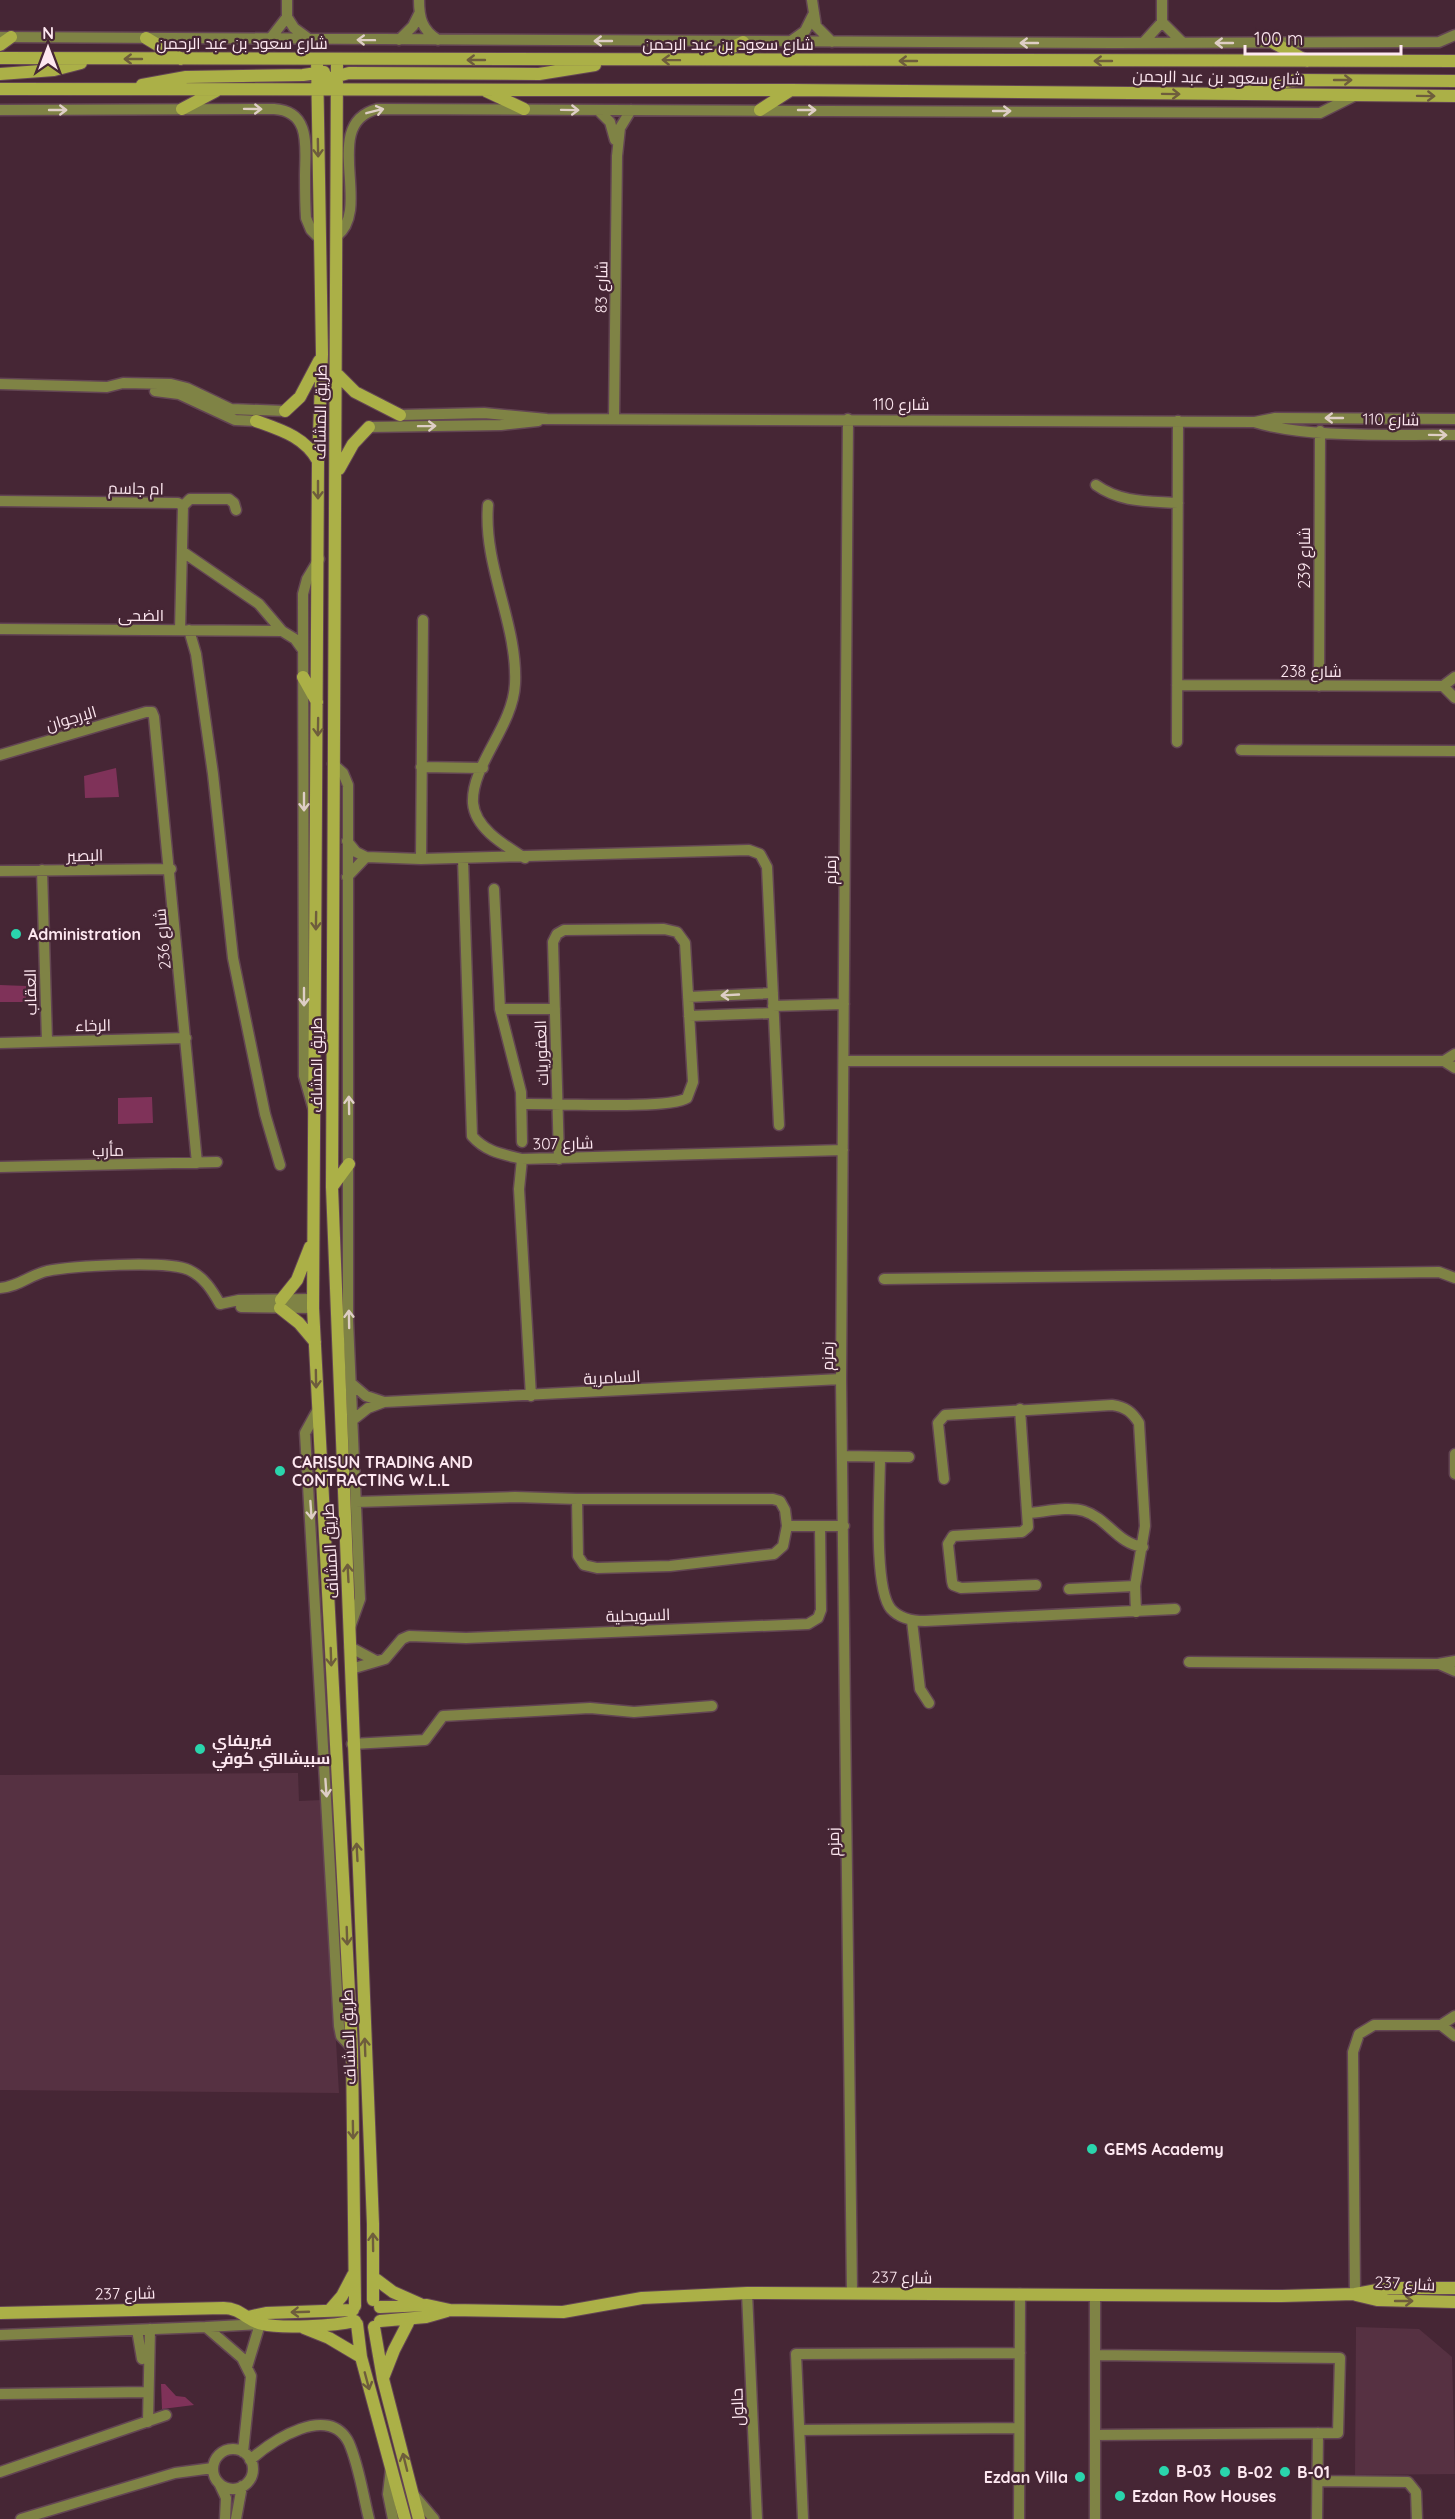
<svg xmlns="http://www.w3.org/2000/svg" width="1455" height="2519" viewBox="0 0 1455 2519" font-family="Quicksand,Cairo,sans-serif">
<style>
.built{fill:#563142}
.green{fill:#7f3259}
.lines{fill:none;stroke-linecap:round;stroke-linejoin:round}
.street-casing{stroke:#634553;stroke-width:13}
.secondary-casing{stroke:#634553;stroke-width:14}
.street{stroke:#7f8345;stroke-width:10}
.secondary{stroke:#abb047;stroke-width:12}
.oneway{stroke:#decec5}
.oneway2{stroke:#6e5d3c}
.poi-dot{fill:#2ad5ac;stroke:#462635;stroke-width:2}
.labels{text-anchor:middle;dominant-baseline:central;stroke-width:4.5;stroke-linejoin:round;paint-order:stroke}
.street-label{font-size:16px;fill:#fde7f0;stroke:#462635}
.poi-label{font-size:16px;font-weight:bold;fill:#fde7f0;stroke:#462635;text-anchor:start}
</style>
<rect width="100%" height="100%" fill="#462635"/>
<path class="built" d="M 298,1773 L 299,1801 L 322,1800 L 339,2093 L 0,2090 L 0,1775 Z
M 1356,2327 L 1419,2329 L 1452,2357 L 1455,2474 L 1355,2475 Z"/>
<path class="green" d="M 116,768 L 119,797 L 85,798 L 84,776 Z
M 0,985 L 26,986 L 26,1002 L 0,1002 Z
M 152,1097 L 153,1123 L 118,1124 L 118,1098 Z
M 161,2384 L 165,2384 L 176,2396 L 185,2397 L 194,2405 L 162,2409 Z"/>
<g class="lines">
<defs>
<path id="street" d="M 419,0 C 419,18 422,30 438,40
M 812,0 L 816,26 L 832,42
M 287,17 L 294,28 L 309,39
M 1162,22 L 1183,43
M 0,37 L 1113,43 L 1439,42 L 1455,35
M 270,39 L 287,17 L 287,0
M 399,40 L 413,26 L 419,14
M 791,41 L 805,31 L 813,15
M 1143,43 L 1162,22 L 1162,0
M 0,110 L 274,109 C 312,111 305,149 305,176 C 305,190 305,204 306,218 L 311,230 L 320,239
M 598,110 L 610,122 L 615,140
M 337,236 C 373,208 320,124 377,109 L 1320,113 L 1356,95
M 0,384 L 107,387 L 123,383 L 171,384 L 187,388 L 231,409 L 285,411
M 155,391 L 179,394 L 235,420 L 256,421
M 400,415 L 484,413 L 547,419 L 1254,422 C 1310,439 1396,434 1455,435
M 614,419 L 617,156 L 620,128 L 631,110
M 848,419 L 841,1379 L 852,2293
M 1255,422 L 1275,418 L 1455,419
M 369,427 L 501,425 L 538,421
M 1096,485 C 1121,503 1149,501 1178,503
M 0,501 L 178,503 L 183,506
M 488,505 C 483,567 518,624 515,684 C 513,727 471,765 473,803 C 475,829 506,846 525,858
M 183,506 L 190,499 L 229,499 L 234,503 L 236,510
M 183,552 L 259,604 L 282,631
M 0,629 L 282,631 L 295,639 L 303,650
M 180,630 L 183,506
M 189,630 L 196,654 L 213,774 L 233,958 L 265,1114 L 280,1165
M 1177,685 L 1443,686 L 1455,677
M 1319,686 L 1320,431
M 1443,686 L 1455,698
M 1177,742 L 1178,421
M 1241,750 L 1455,751
M 0,755 L 146,712 L 152,712 L 154,717 L 197,1163
M 333,764 L 343,773 L 348,785 L 348,1321 L 360,1599 L 350,1627
M 421,767 L 483,768
M 347,841 L 356,852 L 366,857 L 421,859 L 749,850 L 760,854 L 767,867 L 779,1125
M 421,859 L 423,620
M 463,859 L 472,1136 C 486,1152 502,1154 522,1159
M 42,870 L 47,1041
M 0,871 L 171,869
M 347,877 L 366,857
M 494,889 L 500,1009 L 521,1092 L 522,1142
M 688,997 L 773,993
M 773,1006 L 844,1004
M 500,1009 L 555,1009
M 689,1016 L 773,1013
M 0,1043 L 186,1038
M 844,1061 L 1444,1061 L 1455,1054
M 1444,1061 L 1455,1068
M 522,1104 C 553,1103 668,1110 687,1098 L 693,1082 L 685,943 L 677,932 L 664,929 L 564,930 L 557,934 L 553,942 L 559,1159
M 314,1111 L 304,1076 L 303,594 L 307,579 L 319,559
M 0,1167 L 217,1162
M 884,1279 L 1439,1272 L 1455,1278
M 0,1288 C 18,1287 30,1275 47,1271 C 72,1266 168,1260 189,1270 C 204,1277 212,1290 220,1304
M 220,1304 L 239,1300 L 313,1299
M 241,1307 L 313,1308
M 352,1384 L 366,1396 L 384,1402 L 841,1379
M 531,1396 L 519,1189 L 522,1159 L 843,1150
M 1020,1409 L 1028,1527 L 1022,1532 L 953,1536 L 948,1544 L 952,1581 L 953,1585 L 961,1588 L 1036,1585
M 316,1413 L 305,1433 L 339,2026 L 341,2036 L 352,2048
M 354,1419 L 368,1408 L 384,1402
M 1455,1454 L 1455,1474
M 843,1456 L 909,1457
M 880,1457 C 880,1488 873,1588 891,1609 C 900,1619 912,1621 925,1621 L 1175,1609
M 944,1479 L 938,1423 L 945,1415 L 1112,1405 C 1126,1407 1132,1412 1139,1423 L 1145,1526 L 1135,1586 L 1136,1612
M 577,1499 L 773,1499 L 780,1501 L 785,1510 L 787,1526
M 356,1502 L 515,1497 L 577,1499 L 578,1556 L 584,1565 L 597,1568 L 670,1566 L 774,1554 L 783,1546 L 787,1526 L 844,1526
M 1028,1513 C 1045,1512 1068,1506 1084,1511 C 1107,1518 1118,1544 1143,1547
M 1069,1589 L 1135,1586
M 912,1621 L 920,1689 L 929,1703
M 350,1647 L 376,1661
M 1189,1662 L 1438,1664 L 1455,1661
M 1439,1664 L 1455,1671
M 351,1669 L 385,1659 L 402,1639 L 409,1636 L 466,1638 L 808,1624 L 818,1618 L 821,1610 L 820,1526
M 352,1744 L 425,1740 L 443,1716 L 590,1708 L 634,1712 L 712,1706
M 1441,2025 L 1455,2016
M 747,2293 L 757,2519
M 1355,2294 L 1353,2052 L 1359,2034 L 1374,2025 L 1441,2025 L 1455,2036
M 206,2327 L 260,2324 L 247,2367
M 137,2330 L 142,2359
M 0,2335 L 206,2327 L 242,2358 L 251,2376 L 243,2452
M 0,2394 L 147,2392
M 148,2422 L 150,2329
M 800,2430 L 1019,2428
M 1095,2435 L 1338,2433 L 1340,2358 L 1096,2355
M213 2469a20 20 0 1 1 40 0a20 20 0 1 1-40 0Z
M 250,2460 C 272,2441 329,2402 349,2443 C 359,2466 363,2495 369,2519
M 391,2468 L 388,2494 L 393,2519
M 0,2472 L 166,2415
M 1318,2481 L 1408,2482 L 1416,2492 L 1417,2519
M 219,2483 L 226,2498 L 225,2519
M 413,2494 L 434,2519
M 21,2519 L 175,2473 L 213,2468
M 236,2519 L 242,2486
M 803,2519 L 796,2354 L 1020,2353
M 1019,2519 L 1020,2294
M 1095,2519 L 1095,2296
M 1317,2519 L 1318,2433"/>
<path id="secondary" d="M 146,38 L 181,59
M 1274,43 L 1307,61
M 0,45 L 11,37
M 0,58 L 1455,61
M 709,59 L 743,42
M 317,60 L 322,354 L 318,461 L 313,1308 L 352,2048 L 355,2306
M 337,60 L 332,1187 L 373,2224 L 373,2300
M 0,74 L 54,70 L 81,63
M 142,85 L 186,77 L 303,75 L 324,72
M 0,89 L 791,90 L 1455,96
M 317,89 L 330,78 L 349,73 L 539,74 L 595,65
M 1242,90 L 1296,80 L 1455,81
M 486,91 L 524,109
M 182,109 L 216,91
M 760,110 L 791,90
M 338,375 L 355,392 L 400,415
M 285,411 L 300,397 L 319,361
M 256,421 C 281,430 305,437 318,461
M 339,469 L 353,444 L 369,427
M 303,677 L 317,702
M 332,1187 L 349,1164
M 281,1300 L 297,1280 L 310,1247
M 280,1308 L 299,1323 L 315,1342
M 373,2277 L 393,2292 L 420,2304
M 1356,2295 L 1377,2300 L 1455,2302
M 380,2307 L 427,2305 L 450,2310 L 563,2312 L 642,2298 L 747,2293 L 1282,2296 L 1355,2294 L 1388,2288 L 1455,2288
M 329,2311 L 342,2296 L 353,2275
M 0,2313 L 224,2308 C 240,2308 248,2321 262,2324 C 282,2329 334,2326 355,2321
M 248,2317 L 266,2313 L 353,2310
M 380,2321 L 426,2317 L 447,2311
M 357,2324 L 361,2357 L 405,2519
M 374,2327 L 383,2379 L 419,2519
M 304,2328 L 329,2338 L 361,2357
M 383,2378 L 394,2350 L 410,2319"/>
</defs>
<use href="#street" class="street-casing"/>
<use href="#secondary" class="secondary-casing"/>
<use href="#street" class="street"/>
<use href="#secondary" class="secondary"/>
</g>
<defs><path id="oneway-shaft" d="M-6 0H5M1.5-3L5.5 0L1.5 3" fill="none" stroke-width="1.6" stroke-linecap="round" stroke-linejoin="round" transform="scale(1.5)"/></defs>
<g class="oneway">
<use href="#oneway-shaft" transform="translate(366 40) rotate(-179)"/>
<use href="#oneway-shaft" transform="translate(603 41) rotate(-180)"/>
<use href="#oneway-shaft" transform="translate(1029 43) rotate(-180)"/>
<use href="#oneway-shaft" transform="translate(1224 43) rotate(180)"/>
<use href="#oneway-shaft" transform="translate(253 109) rotate(1)"/>
<use href="#oneway-shaft" transform="translate(58 110)"/>
<use href="#oneway-shaft" transform="translate(570 110) rotate(1)"/>
<use href="#oneway-shaft" transform="translate(807 110)"/>
<use href="#oneway-shaft" transform="translate(375 111) rotate(-14)"/>
<use href="#oneway-shaft" transform="translate(1002 111)"/>
<use href="#oneway-shaft" transform="translate(1334 418) rotate(180)"/>
<use href="#oneway-shaft" transform="translate(427 426) rotate(-1)"/>
<use href="#oneway-shaft" transform="translate(1438 435) rotate(1)"/>
<use href="#oneway-shaft" transform="translate(304 802) rotate(90)"/>
<use href="#oneway-shaft" transform="translate(730 995) rotate(177)"/>
<use href="#oneway-shaft" transform="translate(304 997) rotate(90)"/>
<use href="#oneway-shaft" transform="translate(349 1105) rotate(-91)"/>
<use href="#oneway-shaft" transform="translate(349 1319) rotate(-91)"/>
<use href="#oneway-shaft" transform="translate(311 1510) rotate(86)"/>
<use href="#oneway-shaft" transform="translate(326 1788) rotate(86)"/>
</g>
<g class="oneway2">
<use href="#oneway-shaft" transform="translate(133 59) rotate(-180)"/>
<use href="#oneway-shaft" transform="translate(476 60) rotate(180)"/>
<use href="#oneway-shaft" transform="translate(671 60) rotate(-179)"/>
<use href="#oneway-shaft" transform="translate(908 61) rotate(-180)"/>
<use href="#oneway-shaft" transform="translate(1103 61) rotate(-180)"/>
<use href="#oneway-shaft" transform="translate(1343 80)"/>
<use href="#oneway-shaft" transform="translate(1171 94) rotate(1)"/>
<use href="#oneway-shaft" transform="translate(1426 96) rotate(1)"/>
<use href="#oneway-shaft" transform="translate(318 148) rotate(89)"/>
<use href="#oneway-shaft" transform="translate(318 490) rotate(90)"/>
<use href="#oneway-shaft" transform="translate(318 727) rotate(91)"/>
<use href="#oneway-shaft" transform="translate(316 921) rotate(91)"/>
<use href="#oneway-shaft" transform="translate(316 1379) rotate(89)"/>
<use href="#oneway-shaft" transform="translate(348 1573) rotate(-93)"/>
<use href="#oneway-shaft" transform="translate(331 1657) rotate(88)"/>
<use href="#oneway-shaft" transform="translate(357 1852) rotate(-93)"/>
<use href="#oneway-shaft" transform="translate(347 1936) rotate(88)"/>
<use href="#oneway-shaft" transform="translate(365 2047) rotate(-92)"/>
<use href="#oneway-shaft" transform="translate(353 2130) rotate(89)"/>
<use href="#oneway-shaft" transform="translate(373 2242) rotate(-91)"/>
<use href="#oneway-shaft" transform="translate(1404 2301)"/>
<use href="#oneway-shaft" transform="translate(300 2312) rotate(178)"/>
<use href="#oneway-shaft" transform="translate(367 2381) rotate(75)"/>
<use href="#oneway-shaft" transform="translate(405 2462) rotate(-104)"/>
</g>
<g class="poi-dot">
<circle cx="16" cy="934" r="6"/>
<circle cx="280" cy="1471" r="6"/>
<circle cx="200" cy="1749" r="6"/>
<circle cx="1092" cy="2149" r="6"/>
<circle cx="1164" cy="2471" r="6"/>
<circle cx="1225" cy="2472" r="6"/>
<circle cx="1285" cy="2472" r="6"/>
<circle cx="1080" cy="2477" r="6"/>
<circle cx="1120" cy="2496" r="6"/>
</g>
<g class="labels">
<g class="street-label">
<text x="242" y="43">شارع سعود بن عبد الرحمن</text>
<text x="728" y="44">شارع سعود بن عبد الرحمن</text>
<text transform="translate(1218 77) rotate(1)">شارع سعود بن عبد الرحمن</text>
<text transform="translate(601 287) rotate(-89)">شارع 83</text>
<text x="901" y="404">شارع 110</text>
<text transform="translate(320 412) rotate(-89)">طريق المشاف</text>
<text transform="translate(1391 419) rotate(1)">شارع 110</text>
<text transform="translate(136 488) rotate(1)">ام جاسم</text>
<text transform="translate(1304 558) rotate(-90)">شارع 239</text>
<text x="141" y="615">الضحى</text>
<text x="1311" y="671">شارع 238</text>
<text transform="translate(71 718) rotate(-16)">الإرجوان</text>
<text transform="translate(85 855) rotate(-1)">البصير</text>
<text transform="translate(830 870) rotate(-90)">زمزم</text>
<text transform="translate(162 939) rotate(-95)">شارع 236</text>
<text transform="translate(30 992) rotate(-91)">العقاب</text>
<text transform="translate(93 1025) rotate(-1)">الرخاء</text>
<text transform="translate(541 1053) rotate(-92)">العقوريات</text>
<text transform="translate(316 1065) rotate(-90)">طريق المشاف</text>
<text transform="translate(563 1143) rotate(-1)">شارع 307</text>
<text transform="translate(108 1150) rotate(-1)">مأرب</text>
<text transform="translate(827 1356) rotate(-89)">زمزم</text>
<text transform="translate(612 1377) rotate(-3)">السامرية</text>
<text transform="translate(330 1551) rotate(-93)">طريق المشاف</text>
<text transform="translate(638 1615) rotate(-2)">السويحلية</text>
<text transform="translate(833 1842) rotate(-91)">زمزم</text>
<text transform="translate(348 2037) rotate(-92)">طريق المشاف</text>
<text transform="translate(902 2277) rotate(1)">شارع 237</text>
<text transform="translate(1405 2283) rotate(3)">شارع 237</text>
<text transform="translate(125 2293) rotate(-1)">شارع 237</text>
<text transform="translate(737 2407) rotate(-92)">حالول</text>
</g>
<g class="poi-label">
<text x="28" y="934">Administration</text>
<text x="292" y="1462">CARISUN TRADING AND<tspan x="292" dy="18">CONTRACTING W.L.L</tspan></text>
<text x="212" y="1740">فيريفاي<tspan x="212" dy="18">سبيشالتي كوفي</tspan></text>
<text x="1104" y="2149">GEMS Academy</text>
<text x="1176" y="2471">B-03</text>
<text x="1237" y="2472">B-02</text>
<text x="1297" y="2472">B-01</text>
<text x="1068" y="2477" text-anchor="end">Ezdan Villa</text>
<text x="1132" y="2496">Ezdan Row Houses</text>
</g>
</g>
<g transform="translate(48 48)" stroke="#462635" stroke-width="4.5" paint-order="stroke">
<path d="M0-4.5L10 22L0 15L-10 22Z" fill="#fde7f0"/>
<text y="-9" font-size="16" font-weight="bold" text-anchor="middle" fill="#fde7f0">N</text>
</g>
<path d="M1245 45v9h156v-9" fill="none" stroke="#fde7f0" stroke-width="3"/>
<text x="1254" y="45" font-size="18" fill="#fde7f0" stroke="#462635" stroke-width="4.5" paint-order="stroke">100 m</text>
</svg>
